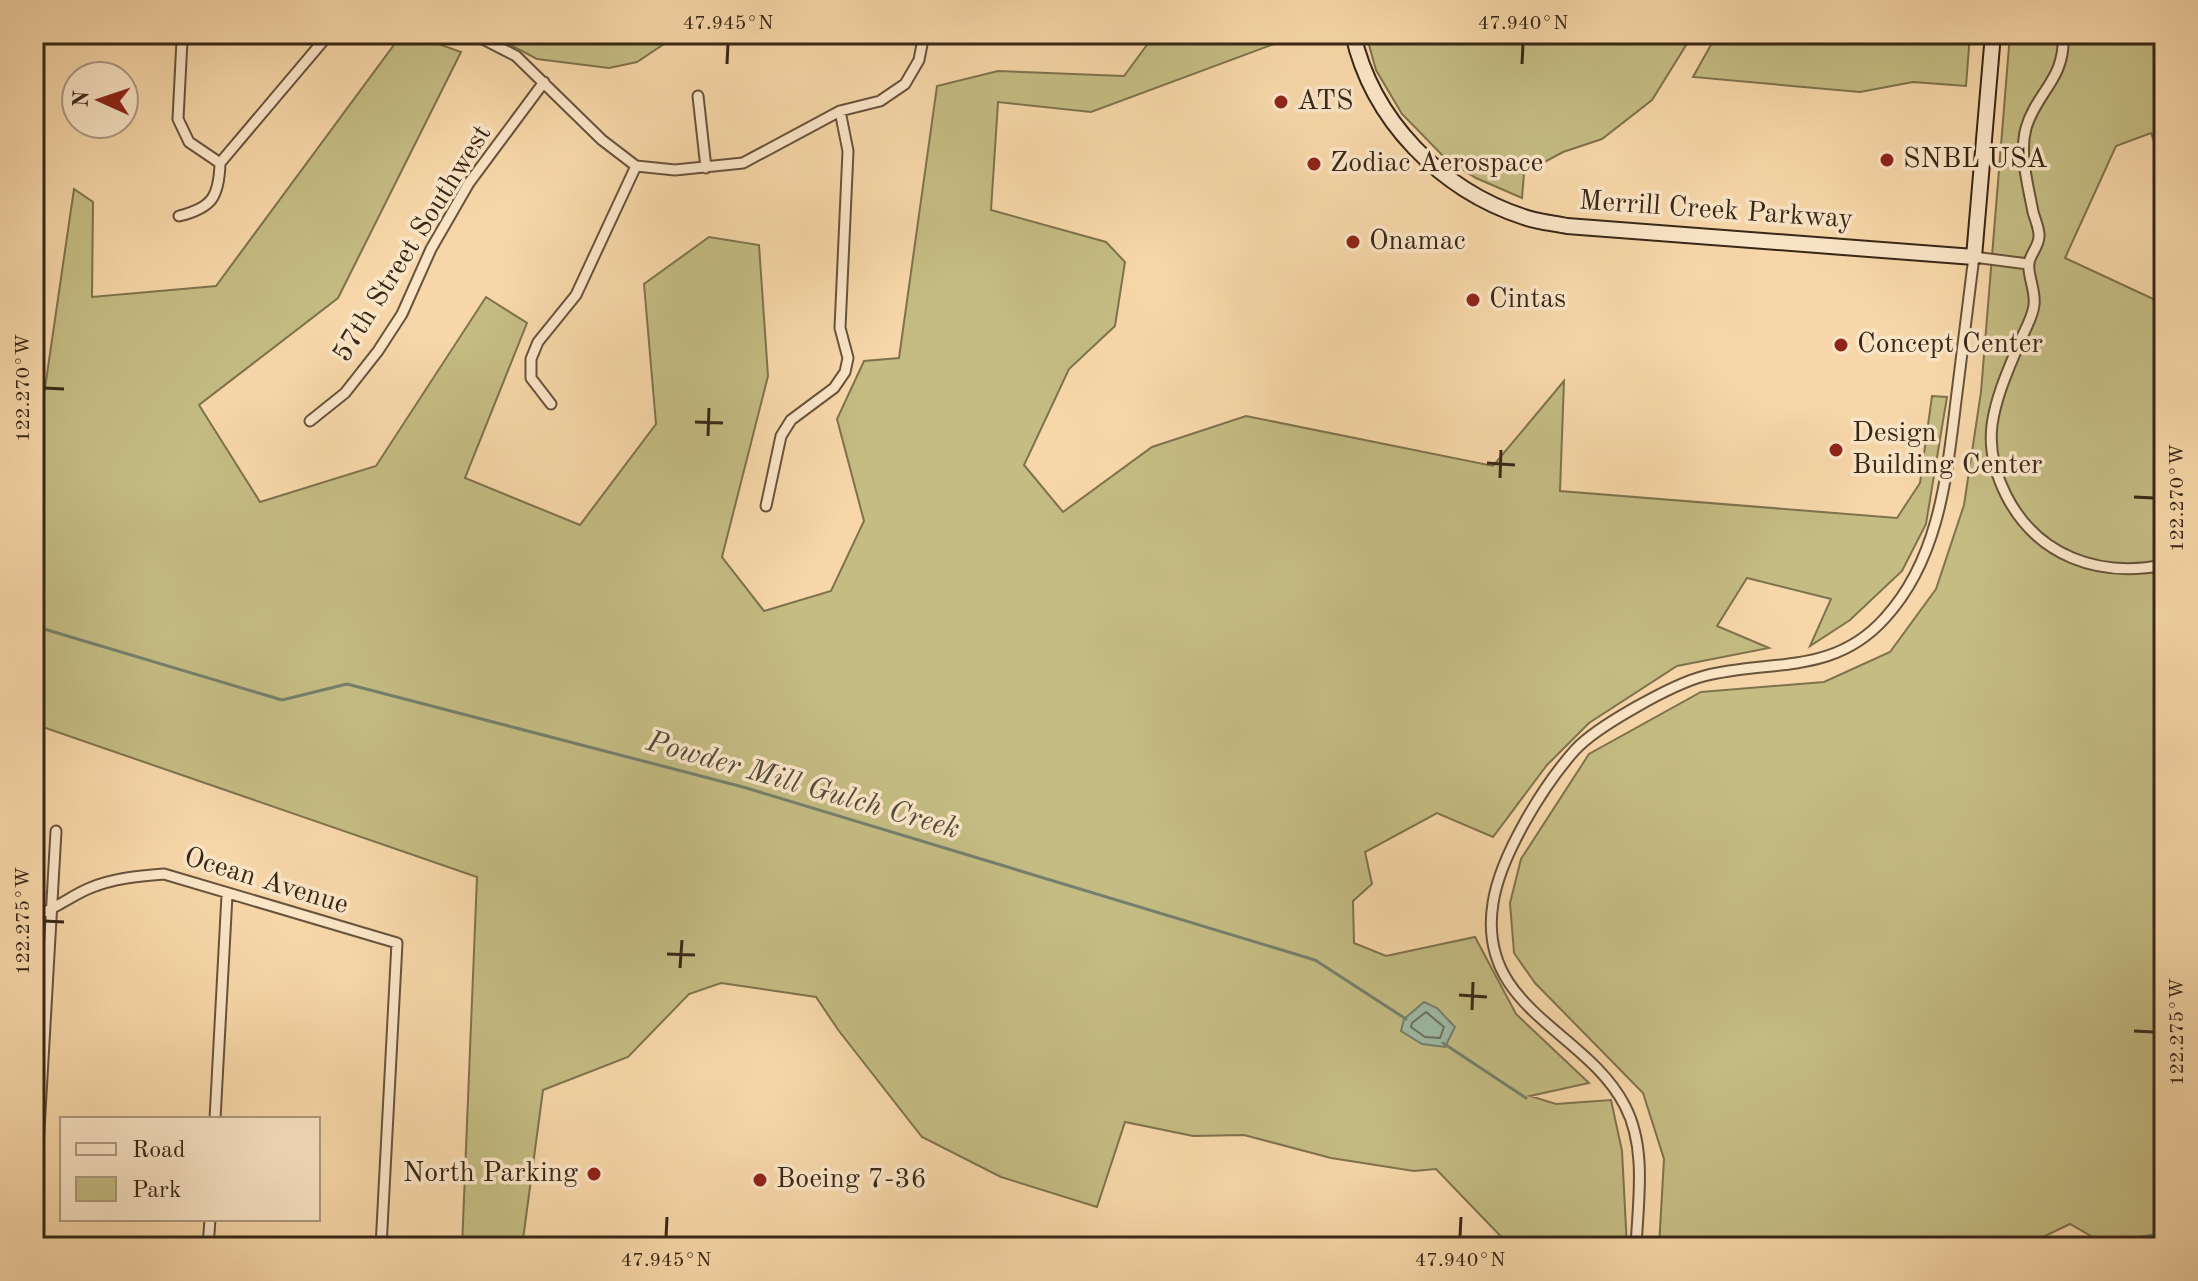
<svg xmlns="http://www.w3.org/2000/svg" width="2198" height="1281" viewBox="0 0 2198 1281" font-family="'Old Standard TT',serif">
<style>
.green{fill:#c4bc83;stroke:#7e724d;stroke-width:2}
.water{fill:#9dbaa6;stroke:#757f6d;stroke-width:2}
.lines{fill:none;stroke-linecap:round;stroke-linejoin:round}
.shore{stroke:#6a705e;stroke-width:2}
.stream{stroke:#757f6d;stroke-width:3}
.street-casing{stroke:#68533c;stroke-width:13}
.secondary-casing{stroke:#382717;stroke-width:18}
.street{stroke:#fae5c7;stroke-width:9}
.secondary{stroke:#fae5c7;stroke-width:14}
.ticks{fill:none;stroke:#382717;stroke-width:3}
.poi-dot{fill:#8f2418;stroke:#fae5c7;stroke-width:3}
.labels{text-anchor:middle;dominant-baseline:central;stroke-width:7;stroke-linejoin:round;paint-order:stroke}
.poi-label{font-size:28px;fill:#382717;stroke:#fae5c7;text-anchor:start}
.street-label{font-size:28px;fill:#382717;stroke:#fae5c7}
.water-label{font-size:30px;font-style:italic;fill:#514c3b;stroke:#fae5c7}
.neatline{fill:none;stroke:#382717;stroke-width:3}
.ticks-label{font-size:20px;text-anchor:middle;fill:#382717}
</style>
<rect width="100%" height="100%" fill="#f7d7a9"/>
<filter id="stains"><feTurbulence type="fractalNoise" baseFrequency=".0025" numOctaves="4"/><feColorMatrix values="0 0 0 0 .2 0 0 0 0 .09 0 0 0 0 .02 0 0 0 .5 -.17"/></filter>
<radialGradient id="worn" r=".72"><stop offset=".6" stop-color="#630" stop-opacity="0"/><stop offset="1" stop-color="#630" stop-opacity=".3"/></radialGradient>
<path class="green" d="M 402,34 L 411,34 L 461,52 L 338,298 L 199,405 L 260,502 L 376,466 L 486,297 L 527,323 L 465,478 L 580,525 L 656,424 L 644,284 L 709,237 L 759,245 L 768,376 L 722,557 L 764,611 L 831,591 L 864,521 L 837,419 L 864,361 L 899,358 L 937,86 L 998,71 L 1124,76 L 1155,34 L 1301,34 L 1091,112 L 998,102 L 991,210 L 1106,242 L 1125,262 L 1115,326 L 1069,369 L 1024,465 L 1063,512 L 1152,447 L 1246,416 L 1493,466 L 1564,381 L 1560,491 L 1897,518 L 1920,483 L 1932,396 L 1947,397 L 1926,524 L 1902,571 L 1850,620 L 1810,646 L 1831,599 L 1747,578 L 1717,626 L 1769,648 L 1677,666 L 1589,723 L 1547,765 L 1493,837 L 1437,813 L 1365,852 L 1372,884 L 1353,901 L 1354,943 L 1386,956 L 1475,937 L 1516,1014 L 1589,1083 L 1530,1096 L 1556,1104 L 1611,1100 L 1622,1151 L 1627,1247 L 1511,1247 L 1436,1169 L 1414,1171 L 1331,1158 L 1244,1135 L 1193,1136 L 1125,1122 L 1097,1207 L 1001,1177 L 922,1137 L 839,1031 L 816,997 L 721,983 L 689,994 L 628,1057 L 543,1090 L 522,1247 L 462,1247 L 477,877 L 34,724 L 34,463 L 74,189 L 93,202 L 92,297 L 216,286 Z
M 490,34 L 679,34 L 637,62 L 609,68 L 537,59 Z
M 759,34 L 900,34 L 899,40 L 781,44 Z
M 1366,34 L 1693,34 L 1652,100 L 1602,139 L 1563,152 L 1524,173 L 1522,198 L 1476,178 L 1445,158 L 1402,114 L 1376,70 Z
M 1717,34 L 1970,34 L 1966,86 L 1913,82 L 1860,92 L 1693,77 Z
M 2010,34 L 2164,34 L 2164,168 L 2151,133 L 2116,146 L 2065,258 L 2164,304 L 2164,1233 L 2103,1243 L 2070,1224 L 2041,1238 L 1988,1239 L 1988,1247 L 1659,1247 L 1664,1159 L 1643,1093 L 1535,983 L 1514,953 L 1510,903 L 1521,859 L 1589,754 L 1701,692 L 1824,682 L 1890,652 L 1936,589 L 1964,505 L 1981,392 Z"/>
<path class="water" d="M 1424,1002 L 1437,1008 L 1455,1027 L 1445,1047 L 1422,1044 L 1401,1031 L 1404,1019 Z
M 2164,1233 L 2164,1247 L 2094,1247 L 2103,1243 Z"/>
<g class="lines">
<path class="shore" d="M 1426,1012 L 1444,1027 L 1440,1038 L 1425,1037 L 1411,1027 L 1412,1023 Z"/>
<path class="stream" d="M 34,626 L 282,700 L 347,684 L 743,787 L 1315,960 L 1406,1019
M 1443,1043 L 1526,1098"/>
<defs>
<path id="street" d="M 179,34 L 182,40 L 178,119 L 189,142 L 220,163
M 473,34 L 516,56 L 602,140 L 636,166 L 675,170 L 743,163 L 840,111 L 880,101 L 905,84 L 919,60 L 924,34
M 2063,34 C 2066,79 2037,91 2026,128 C 2019,154 2028,185 2033,212 C 2035,219 2039,228 2039,235 C 2040,245 2030,254 2029,263 C 2027,275 2036,290 2034,305 C 2033,316 2026,328 2021,339 C 2010,366 1996,395 1992,425 C 1989,449 1995,473 2006,495 C 2037,556 2098,578 2164,565
M 698,96 L 706,168
M 220,163 L 329,34
M 179,216 C 212,208 219,197 220,163
M 551,404 L 531,378 L 531,359 L 538,342 L 576,295 L 636,166
M 310,421 L 345,393 L 378,351 L 402,314 L 431,249 L 469,183 L 544,82
M 766,506 L 781,436 L 791,420 L 834,388 L 845,372 L 848,358 L 840,328 L 848,151 L 840,111
M 34,916 C 55,910 70,896 90,888 C 114,878 139,876 164,874 L 397,943 L 381,1247
M 215,1119 L 227,895
M 34,1218 L 56,831
M 208,1247 L 210,1219
M 1636,1247 C 1638,1202 1647,1148 1625,1106 C 1586,1030 1476,1009 1493,903 C 1500,856 1543,786 1575,750 C 1597,726 1673,684 1704,676 C 1771,659 1833,676 1885,618 C 1941,557 1947,471 1957,393 C 1963,347 1968,302 1974,257 L 2028,264"/>
<path id="secondary" d="M 1353,34 C 1372,120 1441,190 1524,217 C 1538,222 1553,223 1567,226 L 1974,257 L 1993,34"/>
</defs>
<use href="#street" class="street-casing"/>
<use href="#secondary" class="secondary-casing"/>
<use href="#street" class="street"/>
<use href="#secondary" class="secondary"/>
</g>
<path class="ticks" d="M 727,64 L 728,44M 1522,64 L 1523,44M 44,388 L 64,389M 695,422 L 723,423M 708,436 L 709,408M 1487,463 L 1515,465M 1500,478 L 1501,450M 2134,497 L 2154,498M 44,921 L 64,922M 667,954 L 695,955M 680,968 L 682,940M 1459,995 L 1487,997M 1472,1010 L 1473,982M 2134,1031 L 2154,1032M 666,1237 L 667,1217M 1460,1237 L 1461,1217"/>
<g class="poi-dot">
<circle cx="1281" cy="102" r="8"/>
<circle cx="1887" cy="160" r="8"/>
<circle cx="1314" cy="164" r="8"/>
<circle cx="1353" cy="242" r="8"/>
<circle cx="1473" cy="300" r="8"/>
<circle cx="1841" cy="345" r="8"/>
<circle cx="1836" cy="450" r="8"/>
<circle cx="594" cy="1174" r="8"/>
<circle cx="760" cy="1180" r="8"/>
</g>
<g class="labels">
<g class="poi-label">
<text x="1297" y="102">ATS</text>
<text x="1903" y="160">SNBL USA</text>
<text x="1330" y="164">Zodiac Aerospace</text>
<text x="1369" y="242">Onamac</text>
<text x="1489" y="300">Cintas</text>
<text x="1857" y="345">Concept Center</text>
<text x="1852" y="434">Design<tspan x="1852" dy="32">Building Center</tspan></text>
<text x="578" y="1174" text-anchor="end">North Parking</text>
<text x="776" y="1180">Boeing 7-36</text>
</g>
<g class="street-label">
<text transform="translate(1716 211) rotate(4)">Merrill Creek Parkway</text>
<text transform="translate(413 244) rotate(-58)">57th Street Southwest</text>
<text transform="translate(266 882) rotate(17)">Ocean Avenue</text>
</g>
<g class="water-label">
<text transform="translate(803 786) rotate(16)">Powder Mill Gulch Creek</text>
</g>
</g>
<rect width="2198" height="1281" fill="none" stroke="#f7d7a9" stroke-width="88"/>
<rect x="60" y="1117" width="260" height="104" fill="#fae5c7" stroke="#ac9981" stroke-width="2"/>
<rect x="76" y="1143" width="40" height="12" fill="#fae5c7" stroke="#ac9981" stroke-width="2"/>
<text x="132" y="1157" font-size="24" fill="#382717">Road</text>
<rect x="76" y="1177" width="40" height="24" fill="#c4bc83" stroke="#ac9981" stroke-width="2"/>
<text x="132" y="1197" font-size="24" fill="#382717">Park</text>
<g transform="translate(100 100) rotate(273)"><circle r="38" fill="#fae5c7" stroke="#ac9981" stroke-width="2"/>
<path d="M0-6L14 30L0 20L-14 30Z" fill="#8f2418"/>
<text y="-12" font-size="22" font-weight="bold" text-anchor="middle" fill="#382717">N</text>
</g>
<rect x="44" y="44" width="2110" height="1193" class="neatline"/>
<g class="ticks-label">
<text x="728" y="29">47.945°N</text>
<text x="1523" y="29">47.940°N</text>
<text transform="translate(22 388) rotate(-90)" y="7">122.270°W</text>
<text transform="translate(2176 498) rotate(-90)" y="7">122.270°W</text>
<text transform="translate(22 921) rotate(-90)" y="7">122.275°W</text>
<text transform="translate(2176 1032) rotate(-90)" y="7">122.275°W</text>
<text x="666" y="1266">47.945°N</text>
<text x="1460" y="1266">47.940°N</text>
</g>
<rect width="100%" height="100%" filter="url(#stains)"/>
<rect width="100%" height="100%" fill="url(#worn)"/>
</svg>
